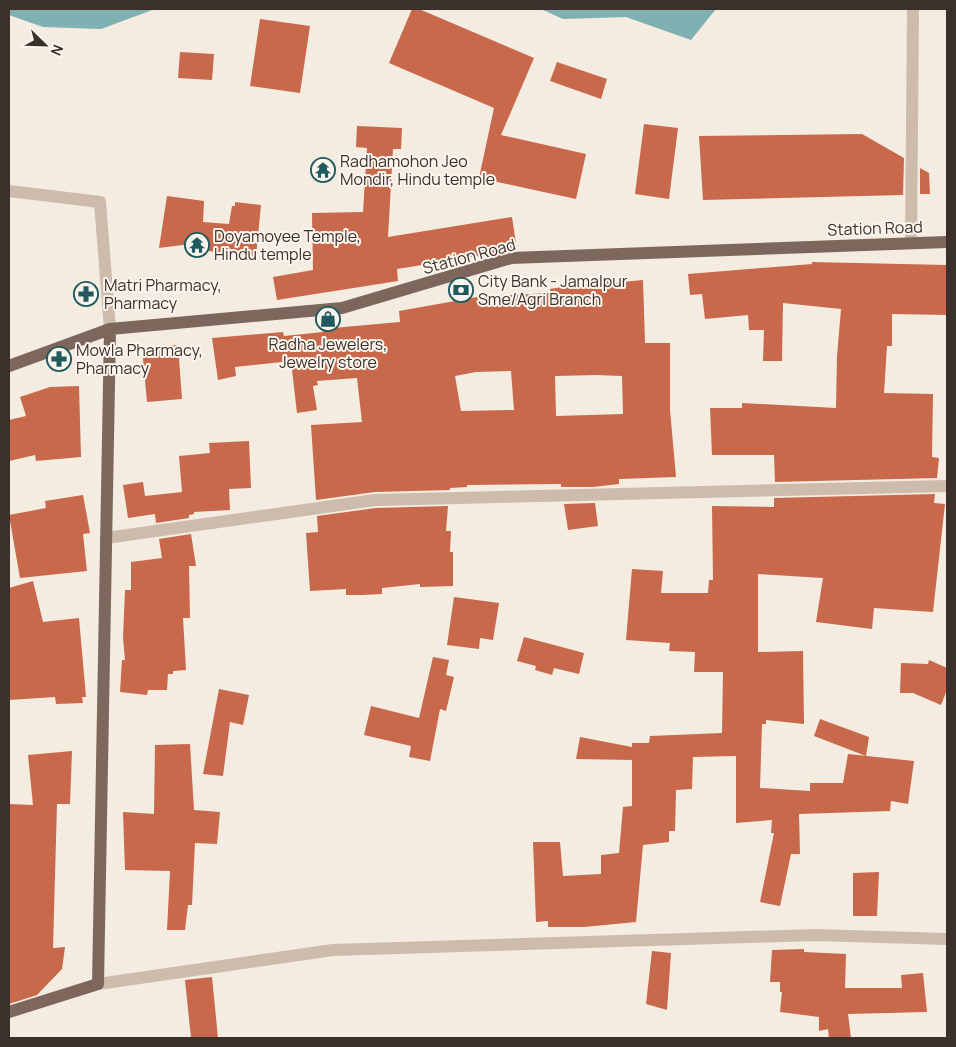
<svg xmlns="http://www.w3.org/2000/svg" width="956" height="1047" viewBox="0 0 956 1047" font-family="Manrope,sans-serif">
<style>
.water{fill:#7fb0b2}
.building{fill:#c8694b;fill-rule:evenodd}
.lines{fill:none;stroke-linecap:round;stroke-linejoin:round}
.minor{stroke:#cdbbac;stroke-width:12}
.major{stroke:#7d675c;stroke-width:12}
.labels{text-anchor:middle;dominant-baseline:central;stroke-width:4;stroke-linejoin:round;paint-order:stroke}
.poi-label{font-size:16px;fill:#3b302b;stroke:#fbf5ee;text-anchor:start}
.street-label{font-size:16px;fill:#3b302b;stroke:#fbf5ee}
</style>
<rect width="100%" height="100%" fill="#f4ebe1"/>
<path class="water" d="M 9,9 L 155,9 L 101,29 L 43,27 L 9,15 Z
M 541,9 L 716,9 L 691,40 L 626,17 L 563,19 Z"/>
<path class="building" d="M 412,9 L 419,9 L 534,58 L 501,135 L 586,154 L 576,199 L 479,178 L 494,108 L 389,63 Z
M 260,19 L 310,26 L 300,93 L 250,86 Z
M 180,52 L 214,54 L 212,80 L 178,78 Z
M 557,62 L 607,79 L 601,99 L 550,81 Z
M 644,124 L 678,128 L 669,199 L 635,194 Z
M 357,126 L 402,128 L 401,149 L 393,149 L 388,237 L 512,217 L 517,250 L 397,269 L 398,281 L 277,300 L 273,277 L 313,270 L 312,213 L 363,212 L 367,148 L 356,147 Z
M 862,134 L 904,158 L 903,195 L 703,200 L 699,136 Z
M 920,168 L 929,173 L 930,194 L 920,194 Z
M 167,196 L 204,201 L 203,222 L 229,224 L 232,206 L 235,206 L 235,202 L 261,205 L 256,256 L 199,250 L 198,243 L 159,248 Z
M 812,262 L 947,265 L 947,315 L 892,314 L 892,346 L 887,346 L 884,393 L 933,394 L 932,457 L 939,458 L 937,478 L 775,482 L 774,455 L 712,455 L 710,408 L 742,408 L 742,403 L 836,408 L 837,356 L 841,309 L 783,303 L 782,361 L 763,361 L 764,330 L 749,330 L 748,315 L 705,319 L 702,294 L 690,295 L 688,274 L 812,264 Z
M 611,279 L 612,283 L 643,280 L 645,343 L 670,343 L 670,410 L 676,477 L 619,479 L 619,484 L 593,487 L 561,487 L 561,484 L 467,485 L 467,487 L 450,488 L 450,490 L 375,492 L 316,500 L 311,425 L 362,422 L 357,378 L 317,381 L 318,385 L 313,386 L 317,410 L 297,413 L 291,361 L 235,367 L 236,376 L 218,380 L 212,338 L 283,332 L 284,336 L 323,332 L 322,329 L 400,322 L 399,311 L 494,294 L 494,296 L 550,293 L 550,289 ZM 511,371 L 514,410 L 461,411 L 455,376 L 476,372 ZM 596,375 L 622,376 L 623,414 L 556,416 L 555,376 Z
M 178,345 L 182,399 L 147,402 L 142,348 Z
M 79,386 L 81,457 L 36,461 L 35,455 L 9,461 L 9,420 L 26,416 L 20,397 L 50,387 Z
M 249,441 L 251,488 L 229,489 L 230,510 L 194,512 L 194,514 L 189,515 L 189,518 L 156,523 L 155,514 L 128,518 L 123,485 L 143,482 L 145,496 L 182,492 L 179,456 L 210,453 L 209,443 Z
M 935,494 L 934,503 L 945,504 L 933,612 L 874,608 L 872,629 L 816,622 L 823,578 L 758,574 L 758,652 L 803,651 L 804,724 L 766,720 L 766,724 L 762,724 L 760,788 L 810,791 L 810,783 L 843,783 L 848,754 L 914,761 L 908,804 L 891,801 L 890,811 L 799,814 L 800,854 L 791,854 L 780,906 L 760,902 L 774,833 L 771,833 L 772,820 L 736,823 L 736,756 L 693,757 L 692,789 L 676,790 L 675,831 L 669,831 L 669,842 L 643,845 L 636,922 L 584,927 L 548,927 L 548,921 L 536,922 L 533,842 L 560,842 L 563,876 L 601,874 L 601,855 L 619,853 L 623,807 L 632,806 L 632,760 L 576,759 L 580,737 L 632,747 L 632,743 L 649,743 L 650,736 L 722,733 L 723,672 L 694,672 L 695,652 L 669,651 L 670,643 L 626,640 L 632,569 L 663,571 L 661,593 L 708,593 L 709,580 L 713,580 L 712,506 L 774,507 L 774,498 Z
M 83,495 L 90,533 L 83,534 L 87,571 L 20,578 L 9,515 L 46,508 L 45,501 Z
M 595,503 L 598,526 L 568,530 L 564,504 Z
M 448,506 L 446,531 L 451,531 L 450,552 L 453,552 L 453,586 L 420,587 L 420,584 L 382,588 L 382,594 L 362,595 L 346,595 L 346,589 L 310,591 L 306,533 L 318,532 L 317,516 L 376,508 Z
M 191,534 L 196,566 L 189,566 L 190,618 L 183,618 L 186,670 L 173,671 L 173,674 L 168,674 L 167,690 L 148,690 L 147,695 L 120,692 L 122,660 L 125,660 L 123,638 L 125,590 L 131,590 L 131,562 L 162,558 L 159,539 Z
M 33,581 L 43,622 L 79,618 L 86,697 L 82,697 L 83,703 L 56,704 L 55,697 L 9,700 L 9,588 Z
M 454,597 L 499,603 L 493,640 L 480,638 L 479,649 L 447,645 Z
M 524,637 L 584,653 L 579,674 L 554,668 L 552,675 L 535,670 L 536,666 L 517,661 Z
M 433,657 L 449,660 L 446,675 L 454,677 L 446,711 L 440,709 L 430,761 L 409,757 L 411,746 L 364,735 L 371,706 L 419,718 Z
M 929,660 L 947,668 L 947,690 L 941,705 L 913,693 L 900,693 L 901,663 L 928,664 Z
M 219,689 L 249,695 L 243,725 L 230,722 L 223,776 L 203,774 Z
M 820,719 L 869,737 L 866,756 L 814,736 Z
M 190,744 L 194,810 L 220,812 L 217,844 L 195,843 L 192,905 L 188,905 L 185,930 L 167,930 L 170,871 L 125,870 L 123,812 L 154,814 L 155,745 Z
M 72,751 L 70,804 L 57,804 L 53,948 L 65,947 L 62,969 L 37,995 L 9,1004 L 9,804 L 33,805 L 28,755 Z
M 879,872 L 877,916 L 853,916 L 853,873 Z
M 804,949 L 804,952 L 846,954 L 845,988 L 902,988 L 901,975 L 923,973 L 927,1012 L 848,1014 L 851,1038 L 829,1038 L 828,1029 L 819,1031 L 819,1017 L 780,1012 L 782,992 L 780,992 L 780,982 L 770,982 L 772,950 Z
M 652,951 L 671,953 L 667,1010 L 646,1004 Z
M 212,977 L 218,1038 L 191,1038 L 185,980 Z"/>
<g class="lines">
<path class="minor" d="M 9,191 L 100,202 L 110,329
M 911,243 L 913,9
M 106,538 L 375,500 L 947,486
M 98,984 L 333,950 L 815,935 L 947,939"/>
<path class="major" d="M 9,366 L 110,329 L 342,308 L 511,258 L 947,242
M 9,1012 L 98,984 L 110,329"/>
</g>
<defs>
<symbol id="temple-ring" viewBox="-11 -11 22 22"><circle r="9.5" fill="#fbf5ee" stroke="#1f5a5e" stroke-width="1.5"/><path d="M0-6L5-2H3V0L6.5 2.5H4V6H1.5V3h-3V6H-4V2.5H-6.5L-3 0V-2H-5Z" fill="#1f5a5e"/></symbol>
<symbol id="bank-ring" viewBox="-11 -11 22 22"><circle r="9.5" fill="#fbf5ee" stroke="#1f5a5e" stroke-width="1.5"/><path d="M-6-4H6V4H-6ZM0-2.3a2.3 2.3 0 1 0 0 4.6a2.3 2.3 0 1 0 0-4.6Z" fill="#1f5a5e"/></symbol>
<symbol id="pharmacy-ring" viewBox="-11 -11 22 22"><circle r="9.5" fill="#fbf5ee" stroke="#1f5a5e" stroke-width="1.5"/><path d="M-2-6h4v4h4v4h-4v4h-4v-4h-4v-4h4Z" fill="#1f5a5e"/></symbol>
<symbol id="shop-ring" viewBox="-11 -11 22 22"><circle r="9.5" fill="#fbf5ee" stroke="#1f5a5e" stroke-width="1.5"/><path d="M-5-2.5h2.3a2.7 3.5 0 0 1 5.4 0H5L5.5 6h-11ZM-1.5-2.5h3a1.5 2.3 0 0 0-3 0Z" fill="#1f5a5e"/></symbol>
</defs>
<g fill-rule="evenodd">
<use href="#temple-ring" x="309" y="156" width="28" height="28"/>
<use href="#temple-ring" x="183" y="231" width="28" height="28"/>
<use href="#bank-ring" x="447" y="276" width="28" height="28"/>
<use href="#pharmacy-ring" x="72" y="280" width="28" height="28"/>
<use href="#shop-ring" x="314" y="305" width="28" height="28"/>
<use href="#pharmacy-ring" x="45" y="345" width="28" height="28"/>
</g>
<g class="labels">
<g class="poi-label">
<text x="340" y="161">Radhamohon Jeo<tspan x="340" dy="18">Mondir, Hindu temple</tspan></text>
<text x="214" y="236">Doyamoyee Temple,<tspan x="214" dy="18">Hindu temple</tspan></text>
<text x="478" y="281">City Bank - Jamalpur<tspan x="478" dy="18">Sme/Agri Branch</tspan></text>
<text x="104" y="285">Matri Pharmacy,<tspan x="104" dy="18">Pharmacy</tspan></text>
<text x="328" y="344" text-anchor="middle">Radha Jewelers,<tspan x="328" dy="18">Jewelry store</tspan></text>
<text x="76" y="350">Mowla Pharmacy,<tspan x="76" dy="18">Pharmacy</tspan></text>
</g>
<g class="street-label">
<text transform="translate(875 228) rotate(-2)">Station Road</text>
<text transform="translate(469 256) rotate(-15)">Station Road</text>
</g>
</g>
<rect width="956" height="1047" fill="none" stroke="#3b302b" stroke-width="20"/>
<g transform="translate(45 45) rotate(113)" stroke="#fbf5ee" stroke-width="4" paint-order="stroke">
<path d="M0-4L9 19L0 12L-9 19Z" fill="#3b302b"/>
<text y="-8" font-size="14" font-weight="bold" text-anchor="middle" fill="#3b302b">N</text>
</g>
</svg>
